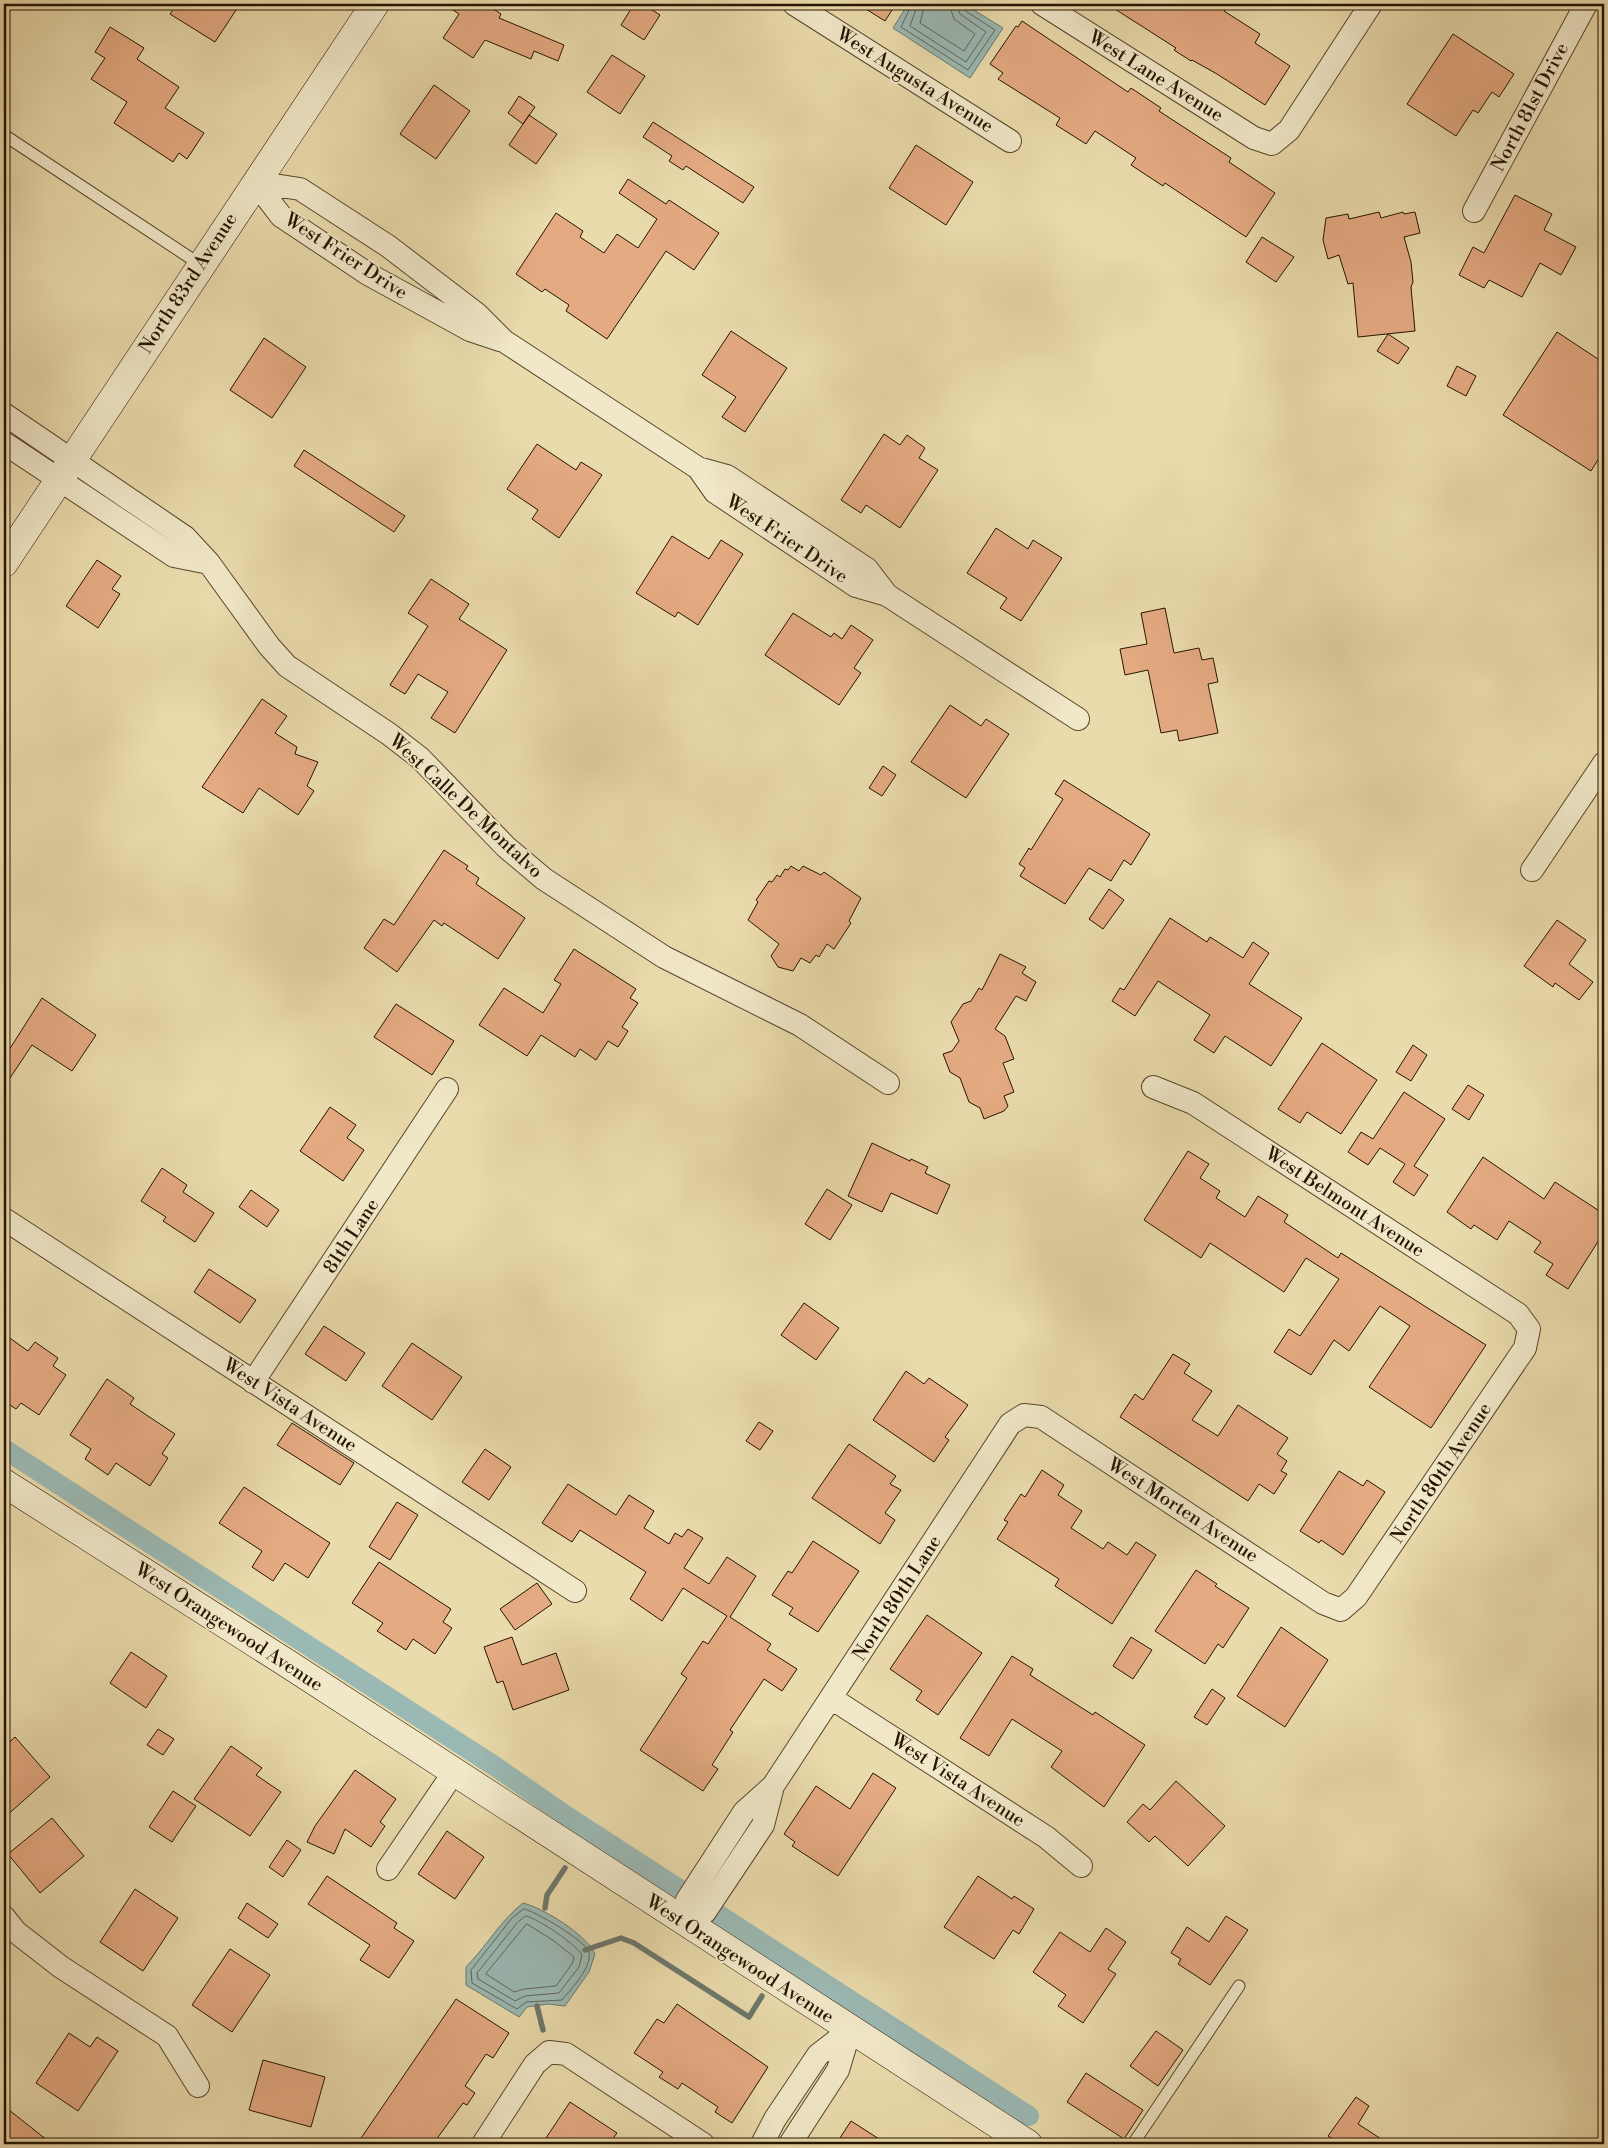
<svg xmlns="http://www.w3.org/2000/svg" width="1608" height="2148" viewBox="0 0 1608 2148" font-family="'Libre Bodoni',serif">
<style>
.water{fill:#9bb9b4;stroke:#6c776d}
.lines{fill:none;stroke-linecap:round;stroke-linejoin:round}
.shore{stroke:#60665b;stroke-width:1}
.stream{stroke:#6c776d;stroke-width:5.5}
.canal{stroke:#9bb9b4;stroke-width:20}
.building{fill:#e4aa82;stroke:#261402}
.lane-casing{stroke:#57462c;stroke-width:13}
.street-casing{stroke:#57462c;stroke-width:24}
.secondary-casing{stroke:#261402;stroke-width:29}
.lane{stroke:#f1e8c9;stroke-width:11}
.street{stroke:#f1e8c9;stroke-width:22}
.secondary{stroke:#f1e8c9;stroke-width:28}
.labels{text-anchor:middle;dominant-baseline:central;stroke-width:4;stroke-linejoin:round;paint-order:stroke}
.street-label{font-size:19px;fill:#261402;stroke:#f1e8c9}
</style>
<rect width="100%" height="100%" fill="#eadbac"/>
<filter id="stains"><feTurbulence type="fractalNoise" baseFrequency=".004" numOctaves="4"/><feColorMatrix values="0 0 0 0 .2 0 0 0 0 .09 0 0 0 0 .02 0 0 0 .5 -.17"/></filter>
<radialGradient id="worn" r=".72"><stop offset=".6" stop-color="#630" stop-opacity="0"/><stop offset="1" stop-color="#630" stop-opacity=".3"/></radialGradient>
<path class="water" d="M 908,4 L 964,4 L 1003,28 L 970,78 L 893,28 Z
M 523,1903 C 543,1908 586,1934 595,1954 L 589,1972 L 565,2006 L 548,2004 L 527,2007 L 519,2017 L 466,1985 L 466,1967 C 486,1947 500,1921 523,1903 Z"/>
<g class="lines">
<path class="shore" d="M 912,4 L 901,27 L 968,70 L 995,30 L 964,10 L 962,4
M 918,4 L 910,26 L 966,62 L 986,32 L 960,14 L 956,4
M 925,4 L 920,23 L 964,51 L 975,34 L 954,19 L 949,4
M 524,1909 C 535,1911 586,1941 589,1952 C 592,1968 571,1989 562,2000 L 526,2002 L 517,2009 L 472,1983 L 471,1970 L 512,1918 Z
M 526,1916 C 537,1918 577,1945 582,1955 L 579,1967 L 559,1993 L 525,1996 L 515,2001 L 478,1979 L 477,1973 L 517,1923 Z
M 527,1924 L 554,1941 L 574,1957 L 572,1964 L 556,1986 L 524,1989 L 514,1992 L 486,1974 Z"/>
<path class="stream" d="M 545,1908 L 547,1895 L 565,1868
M 585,1950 L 621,1938 L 634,1943 L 749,2017 L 762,1996
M 537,2006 L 543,2030"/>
<path class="canal" d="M 4,1449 L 496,1767 L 565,1815 L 1029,2116"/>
</g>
<path class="building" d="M 177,4 L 240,4 L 215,42 L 170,14 Z
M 444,4 L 486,4 L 501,14 L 499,18 L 564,45 L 558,61 L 534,51 L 531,59 L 485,40 L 473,58 L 443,38 L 459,14 Z
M 634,4 L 643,4 L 660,15 L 644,40 L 621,25 Z
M 858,4 L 896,4 L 885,21 Z
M 1107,4 L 1228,4 L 1224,11 L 1260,34 L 1255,43 L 1290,66 L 1265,105 L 1217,74 L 1192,60 L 1191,61 L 1174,50 L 1176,48 Z
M 1022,21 L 1128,92 L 1131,88 L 1161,108 L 1159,111 L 1231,158 L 1229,162 L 1275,193 L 1246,237 L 1165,183 L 1163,186 L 1131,165 L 1136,158 L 1095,131 L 1086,144 L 1056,125 L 1060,118 L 998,79 L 1003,73 L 990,64 L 1016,26 L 1018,27 Z
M 110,27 L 144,48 L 137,59 L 179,87 L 165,108 L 204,133 L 187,159 L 179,153 L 173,162 L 114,123 L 127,102 L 91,79 L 105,58 L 95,52 Z
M 1453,34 L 1514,74 L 1499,97 L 1492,92 L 1478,113 L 1473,110 L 1456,136 L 1407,104 Z
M 612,55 L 645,76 L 620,114 L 587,92 Z
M 434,85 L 470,111 L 436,159 L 400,134 Z
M 519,96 L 535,107 L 523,124 L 508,113 Z
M 529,115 L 557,134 L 536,164 L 509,145 Z
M 653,122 L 754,187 L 743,203 L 686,166 L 683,170 L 669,161 L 672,156 L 643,137 Z
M 916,145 L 973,182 L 946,225 L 889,188 Z
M 628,179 L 666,204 L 669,200 L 719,233 L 694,270 L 666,251 L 607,339 L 566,311 L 569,305 L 545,289 L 542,292 L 516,274 L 556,213 L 583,231 L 580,237 L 604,253 L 617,234 L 638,248 L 657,219 L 619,193 Z
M 1515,195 L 1552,214 L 1544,230 L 1576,247 L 1561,275 L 1540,263 L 1522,297 L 1489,280 L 1484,288 L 1459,275 L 1473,247 L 1484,253 Z
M 1379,212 L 1381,218 L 1403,212 L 1404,214 L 1415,212 L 1420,233 L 1404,237 L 1411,262 L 1413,282 L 1411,287 L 1415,331 L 1358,337 L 1353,283 L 1348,284 L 1339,255 L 1328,259 L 1323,240 L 1326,218 L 1348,214 L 1349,219 Z
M 1262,237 L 1294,257 L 1276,282 L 1246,262 Z
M 731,331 L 787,368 L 745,432 L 722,417 L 736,397 L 702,375 Z
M 1557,332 L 1604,363 L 1604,450 L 1591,471 L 1503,415 Z
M 1388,334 L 1409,348 L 1398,364 L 1377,351 Z
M 264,338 L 306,367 L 272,418 L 230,390 Z
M 1457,366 L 1476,376 L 1466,396 L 1447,386 Z
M 884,434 L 900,445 L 907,435 L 925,448 L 919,458 L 938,470 L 900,528 L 866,505 L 861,513 L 841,500 Z
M 537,444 L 576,470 L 581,462 L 602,475 L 559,538 L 532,519 L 538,510 L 507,489 Z
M 304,450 L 405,516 L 394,532 L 294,466 Z
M 996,528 L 1028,549 L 1033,540 L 1062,558 L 1021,621 L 1000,608 L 1007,598 L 967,573 Z
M 672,536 L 709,559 L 721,540 L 743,554 L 698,625 L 678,612 L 675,617 L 636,593 Z
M 97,560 L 121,576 L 112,589 L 120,594 L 98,628 L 66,606 Z
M 431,579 L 469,604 L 459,619 L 507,650 L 455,733 L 431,718 L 448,692 L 418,674 L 405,694 L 390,685 L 428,626 L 408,613 Z
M 1165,608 L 1174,653 L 1199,648 L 1202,660 L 1213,658 L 1218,682 L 1208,684 L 1218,733 L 1179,741 L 1177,730 L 1161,733 L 1148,670 L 1125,675 L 1120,649 L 1147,644 L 1141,613 Z
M 793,613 L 831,637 L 834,633 L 842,639 L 851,625 L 873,640 L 854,668 L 861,673 L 839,705 L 765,655 Z
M 262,699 L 287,716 L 275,733 L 297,747 L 295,754 L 318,762 L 307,786 L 314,791 L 298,815 L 259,788 L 243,813 L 202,787 Z
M 950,705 L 981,726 L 986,719 L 1009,734 L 966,798 L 911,762 Z
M 883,766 L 896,775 L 882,796 L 869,788 Z
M 1064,780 L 1150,834 L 1131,865 L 1124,860 L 1111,881 L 1089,868 L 1065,904 L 1020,876 L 1025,868 L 1019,864 L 1029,848 L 1031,850 L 1063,799 L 1055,794 Z
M 444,850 L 468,866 L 466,869 L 479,878 L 476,884 L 525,918 L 498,959 L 444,923 L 442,926 L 434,920 L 397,972 L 364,948 L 384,919 L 394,925 Z
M 791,866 L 799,871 L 803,866 L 821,875 L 824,872 L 861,898 L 849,921 L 851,923 L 834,949 L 827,944 L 819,957 L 816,955 L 810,963 L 801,958 L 793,971 L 778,967 L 771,956 L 779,944 L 748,920 L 758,902 L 756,900 L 769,881 L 772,882 L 777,875 L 780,877 L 785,869 L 788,870 Z
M 1109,889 L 1124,900 L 1103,929 L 1089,919 Z
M 1170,918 L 1207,942 L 1210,937 L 1243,958 L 1253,942 L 1269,953 L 1249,984 L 1302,1018 L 1271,1066 L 1225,1036 L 1214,1053 L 1194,1040 L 1210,1015 L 1158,981 L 1135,1016 L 1112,1001 L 1120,988 L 1124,990 Z
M 1557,920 L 1586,940 L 1569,964 L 1593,982 L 1579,1000 L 1555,983 L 1553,987 L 1524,966 Z
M 574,949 L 636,989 L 630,998 L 638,1003 L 622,1027 L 628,1031 L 618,1047 L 608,1041 L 596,1060 L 580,1049 L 575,1057 L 541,1035 L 527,1056 L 479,1025 L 504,988 L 543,1013 L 561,984 L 554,980 Z
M 1000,954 L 1026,967 L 1022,973 L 1036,982 L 1026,1001 L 1016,996 L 995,1029 L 1005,1036 L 1014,1059 L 1003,1063 L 1014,1092 L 1004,1096 L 1008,1106 L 1004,1111 L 984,1119 L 980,1108 L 969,1102 L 960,1078 L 950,1072 L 943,1054 L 952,1051 L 959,1041 L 951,1022 L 963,1004 L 971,1001 L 979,988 L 982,990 Z
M 42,998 L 96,1035 L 72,1071 L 32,1045 L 4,1087 L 4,1058 Z
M 396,1004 L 454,1041 L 432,1075 L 374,1037 Z
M 1322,1043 L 1377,1080 L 1341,1134 L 1307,1112 L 1300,1123 L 1278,1109 Z
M 1413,1045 L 1427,1055 L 1411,1081 L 1396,1072 Z
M 1468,1085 L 1484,1095 L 1469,1120 L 1452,1109 Z
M 1404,1092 L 1445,1119 L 1414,1166 L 1428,1175 L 1414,1196 L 1393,1182 L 1405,1164 L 1380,1148 L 1368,1165 L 1348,1152 L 1361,1132 L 1373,1139 Z
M 330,1107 L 356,1125 L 347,1138 L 364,1150 L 343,1181 L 300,1151 Z
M 872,1143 L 910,1161 L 911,1159 L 928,1167 L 925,1173 L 950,1185 L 937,1214 L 891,1193 L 882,1212 L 848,1196 Z
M 1188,1151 L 1209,1164 L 1200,1178 L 1220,1191 L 1216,1198 L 1245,1217 L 1258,1196 L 1288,1215 L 1284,1222 L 1338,1258 L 1341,1253 L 1486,1345 L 1431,1428 L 1369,1387 L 1410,1326 L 1380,1306 L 1349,1351 L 1334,1340 L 1311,1375 L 1274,1352 L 1289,1329 L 1300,1336 L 1339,1279 L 1306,1258 L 1284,1292 L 1210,1243 L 1201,1258 L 1144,1220 Z
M 1483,1157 L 1544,1199 L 1555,1182 L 1604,1214 L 1604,1232 L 1568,1289 L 1546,1275 L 1553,1264 L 1534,1252 L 1541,1242 L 1509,1221 L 1497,1240 L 1474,1225 L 1471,1229 L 1447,1212 Z
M 162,1168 L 187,1185 L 183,1192 L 214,1213 L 195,1242 L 163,1221 L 166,1217 L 141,1201 Z
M 827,1189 L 852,1205 L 830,1240 L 805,1224 Z
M 251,1190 L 279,1210 L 267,1227 L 239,1207 Z
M 209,1269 L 256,1300 L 240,1323 L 194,1292 Z
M 804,1303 L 839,1328 L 816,1360 L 781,1335 Z
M 324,1326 L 365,1353 L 346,1381 L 305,1354 Z
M 4,1334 L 28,1351 L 35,1342 L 58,1358 L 53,1366 L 66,1375 L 39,1415 L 21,1403 L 16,1409 L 4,1401 L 4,1372 L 10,1363 L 4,1358 Z
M 412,1343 L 462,1377 L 432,1420 L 382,1386 Z
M 1173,1354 L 1190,1364 L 1184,1373 L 1212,1391 L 1192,1420 L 1218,1436 L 1238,1405 L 1288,1438 L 1277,1454 L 1287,1461 L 1281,1471 L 1287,1474 L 1274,1494 L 1259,1484 L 1248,1501 L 1120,1417 L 1135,1394 L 1143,1400 Z
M 906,1371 L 924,1384 L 929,1378 L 968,1405 L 945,1437 L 949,1440 L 934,1462 L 873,1420 Z
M 107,1379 L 134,1398 L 130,1404 L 175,1434 L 162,1454 L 168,1458 L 150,1486 L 116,1463 L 108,1475 L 85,1459 L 91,1449 L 70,1435 Z
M 759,1422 L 773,1431 L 760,1450 L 746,1441 Z
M 292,1423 L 354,1463 L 340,1485 L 277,1445 Z
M 849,1444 L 896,1476 L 890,1484 L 901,1490 L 885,1513 L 895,1520 L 880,1544 L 812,1498 Z
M 485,1449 L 511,1467 L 489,1500 L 462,1482 Z
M 1042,1470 L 1064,1485 L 1058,1495 L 1082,1511 L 1071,1528 L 1103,1549 L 1108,1542 L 1127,1555 L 1136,1542 L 1156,1555 L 1112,1624 L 1055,1586 L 1059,1579 L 997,1539 L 1008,1522 L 1004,1520 L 1021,1494 L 1025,1497 Z
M 1339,1471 L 1363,1486 L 1367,1480 L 1385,1492 L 1343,1555 L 1321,1540 L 1319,1543 L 1300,1531 Z
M 568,1484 L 616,1515 L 629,1495 L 654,1511 L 644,1528 L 669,1544 L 675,1533 L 682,1537 L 688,1529 L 703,1538 L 684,1568 L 709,1584 L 727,1557 L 756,1576 L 730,1617 L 771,1644 L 767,1650 L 797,1669 L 782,1691 L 764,1679 L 730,1730 L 733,1732 L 712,1765 L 718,1769 L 703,1791 L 640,1750 L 687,1678 L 681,1674 L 703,1641 L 708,1644 L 727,1616 L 683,1588 L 662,1621 L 630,1599 L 646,1572 L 580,1530 L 572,1542 L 542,1523 Z
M 244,1487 L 330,1543 L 308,1578 L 285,1563 L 273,1581 L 252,1567 L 262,1551 L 219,1523 Z
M 397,1502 L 418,1515 L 390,1560 L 369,1547 Z
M 813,1541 L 859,1571 L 818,1632 L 789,1614 L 793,1608 L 772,1595 L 788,1571 L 792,1573 Z
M 379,1562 L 451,1609 L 443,1622 L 452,1628 L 435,1654 L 413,1639 L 406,1650 L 377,1631 L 383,1623 L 352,1603 Z
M 1196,1570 L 1217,1584 L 1215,1586 L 1249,1608 L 1223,1648 L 1218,1644 L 1205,1664 L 1155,1631 Z
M 537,1583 L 552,1604 L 515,1630 L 500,1609 Z
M 927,1615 L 982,1653 L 938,1715 L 916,1700 L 922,1691 L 890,1669 Z
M 1281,1627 L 1328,1660 L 1285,1727 L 1237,1696 Z
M 512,1637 L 522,1665 L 556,1653 L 569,1690 L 513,1710 L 503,1681 L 497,1683 L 484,1647 Z
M 1131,1637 L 1152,1650 L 1133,1679 L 1113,1666 Z
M 131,1652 L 167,1676 L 146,1708 L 110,1683 Z
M 1012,1656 L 1033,1669 L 1030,1675 L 1093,1715 L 1095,1712 L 1145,1745 L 1104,1807 L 1051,1767 L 1062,1751 L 1012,1719 L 989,1756 L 960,1738 Z
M 1212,1689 L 1225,1698 L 1207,1725 L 1194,1717 Z
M 158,1729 L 174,1739 L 163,1755 L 147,1745 Z
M 15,1737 L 50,1777 L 4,1818 L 4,1747 Z
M 231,1746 L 262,1768 L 256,1775 L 281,1792 L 250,1836 L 194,1799 Z
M 355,1770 L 396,1799 L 380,1822 L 385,1826 L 371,1847 L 345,1829 L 334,1854 L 307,1842 L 315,1826 Z
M 873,1773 L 896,1788 L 838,1876 L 792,1846 L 795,1842 L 784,1834 L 816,1786 L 850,1809 Z
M 1176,1781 L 1225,1826 L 1188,1866 L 1155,1836 L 1149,1842 L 1127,1822 L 1143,1804 L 1150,1810 Z
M 173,1791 L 196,1806 L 172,1842 L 149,1827 Z
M 52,1818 L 84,1856 L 40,1893 L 8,1854 Z
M 447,1831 L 484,1857 L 455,1899 L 418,1874 Z
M 287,1840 L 301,1850 L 283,1877 L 269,1867 Z
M 327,1876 L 397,1923 L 394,1928 L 414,1941 L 389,1978 L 360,1960 L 370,1945 L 308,1904 Z
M 978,1876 L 1012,1899 L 1014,1896 L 1034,1909 L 1019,1934 L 1013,1930 L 994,1959 L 944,1927 Z
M 135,1889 L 178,1918 L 143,1971 L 100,1942 Z
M 247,1903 L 278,1924 L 268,1938 L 238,1918 Z
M 1226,1916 L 1248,1930 L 1210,1985 L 1178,1964 L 1181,1959 L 1171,1953 L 1187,1927 L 1209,1942 Z
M 1106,1928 L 1126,1942 L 1108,1969 L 1116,1974 L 1083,2023 L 1058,2006 L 1066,1995 L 1033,1972 L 1060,1932 L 1090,1952 Z
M 230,1949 L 270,1975 L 232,2032 L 192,2005 Z
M 456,1999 L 509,2033 L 493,2058 L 486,2054 L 465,2086 L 475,2093 L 467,2105 L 463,2103 L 433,2144 L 357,2144 Z
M 677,2004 L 768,2067 L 732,2123 L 715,2112 L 718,2107 L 682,2083 L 678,2089 L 659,2077 L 663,2072 L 634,2053 L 657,2019 L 664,2023 Z
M 1156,2031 L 1183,2050 L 1158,2086 L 1130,2066 Z
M 69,2033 L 90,2047 L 97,2037 L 118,2051 L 78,2111 L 36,2083 Z
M 263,2060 L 325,2077 L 311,2127 L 249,2110 Z
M 1086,2073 L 1143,2110 L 1124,2139 L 1067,2102 Z
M 1356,2097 L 1369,2106 L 1358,2124 L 1389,2144 L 1341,2144 L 1328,2136 Z
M 570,2102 L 617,2133 L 609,2144 L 542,2144 Z
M 4,2106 L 52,2144 L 4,2144 Z
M 851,2121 L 887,2144 L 836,2144 Z"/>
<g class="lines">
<defs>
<path id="lane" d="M 4,135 L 201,265
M 1133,2144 L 1239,1986"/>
<path id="street" d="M 794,4 L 1010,141
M 1042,4 L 1254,138 L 1272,144 L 1289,130 L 1371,4
M 255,182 L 300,189 L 388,246 L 477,314 L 504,341 L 698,468 L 727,476 L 867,569 L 887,595
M 255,182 L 281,216 L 368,274 L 470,330 L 500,340
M 1474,211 L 1586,4
M 4,414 L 185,537 L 209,563 L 269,646 L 287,666 L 389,734 L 420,758 L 506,847 L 544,879 L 664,957 L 800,1025 L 888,1083
M 4,443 L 174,556 L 209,563
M 698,468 L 715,492 L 856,586 L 887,595 L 1078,719
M 1532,870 L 1604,763
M 4,1219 L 575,1591
M 253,1382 L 447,1089
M 831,1698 L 1046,1837 L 1081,1866
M 388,1869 L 454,1772
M 4,1917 L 16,1932 L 61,1967 L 167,2036 L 198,2086
M 686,1924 L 687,1900 L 698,1883 L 744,1812 L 773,1786 L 1010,1424 L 1024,1415 L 1041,1417 L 1323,1603 L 1341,1610 L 1356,1597 L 1525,1348 L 1529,1329 L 1518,1314 L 1193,1103 L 1153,1087
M 686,1924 L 705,1912 L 763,1825 L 773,1786
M 483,2144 L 535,2064 L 549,2052 L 566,2054 L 703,2144
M 762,2144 L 775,2119 L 818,2055 L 850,2030
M 790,2144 L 838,2070 L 850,2030"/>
<path id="secondary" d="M 4,563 L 375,4
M 4,1483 L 285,1662 L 1028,2144"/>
</defs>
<use href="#lane" class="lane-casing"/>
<use href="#street" class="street-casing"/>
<use href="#secondary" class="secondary-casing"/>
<use href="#lane" class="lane"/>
<use href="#street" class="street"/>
<use href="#secondary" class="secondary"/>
</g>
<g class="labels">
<g class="street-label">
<text transform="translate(1156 76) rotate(32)">West Lane Avenue</text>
<text transform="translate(915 80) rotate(32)">West Augusta Avenue</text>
<text transform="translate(1530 107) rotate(-62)">North 81st Drive</text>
<text transform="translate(346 256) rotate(33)">West Frier Drive</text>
<text transform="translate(188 283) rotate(-57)">North 83rd Avenue</text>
<text transform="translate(787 539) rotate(34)">West Frier Drive</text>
<text transform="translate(466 806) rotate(43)">West Calle De Montalvo</text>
<text transform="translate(1345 1202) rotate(33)">West Belmont Avenue</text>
<text transform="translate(351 1236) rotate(-57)">81th Lane</text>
<text transform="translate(290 1405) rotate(33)">West Vista Avenue</text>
<text transform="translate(1441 1473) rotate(-56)">North 80th Avenue</text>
<text transform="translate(1183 1510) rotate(33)">West Morten Avenue</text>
<text transform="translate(897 1598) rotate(-57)">North 80th Lane</text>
<text transform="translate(229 1627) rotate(33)">West Orangewood Avenue</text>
<text transform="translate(958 1780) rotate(33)">West Vista Avenue</text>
<text transform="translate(740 1959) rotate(33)">West Orangewood Avenue</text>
</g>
</g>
<rect width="1608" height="2148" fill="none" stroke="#eadbac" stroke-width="20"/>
<rect x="5" y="5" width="1598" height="2138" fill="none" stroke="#261402" stroke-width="2.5"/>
<rect x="10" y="10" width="1588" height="2128" fill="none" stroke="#261402"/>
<rect width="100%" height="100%" filter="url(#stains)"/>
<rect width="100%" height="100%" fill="url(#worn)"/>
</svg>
